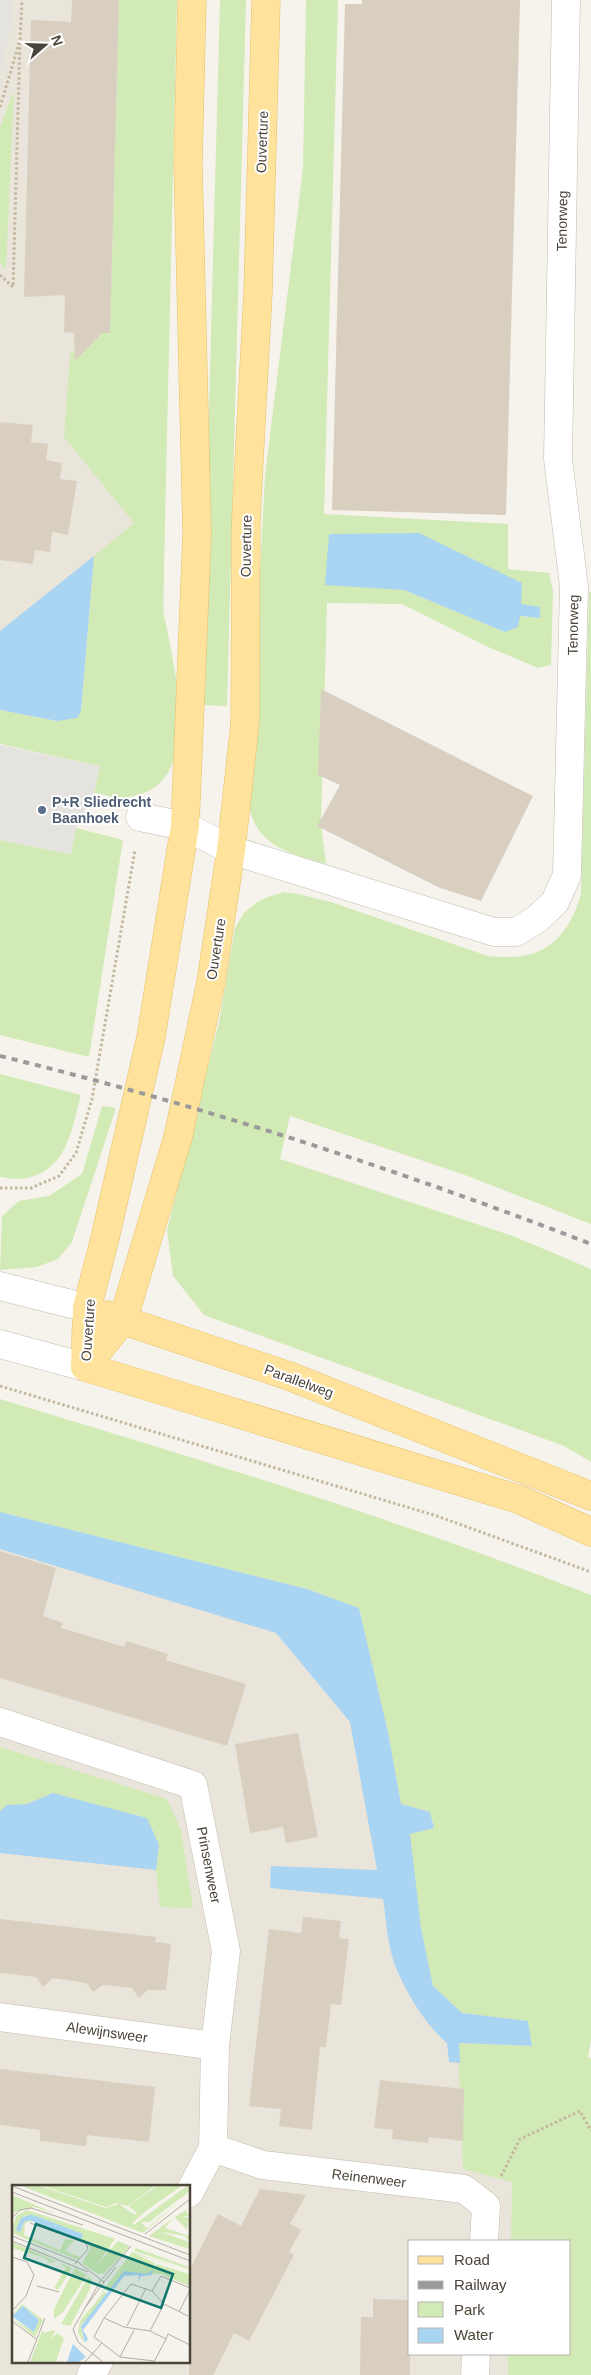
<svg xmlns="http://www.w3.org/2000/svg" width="591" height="2375" viewBox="0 0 591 2375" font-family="Arial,sans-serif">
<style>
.residential{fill:#eae5da;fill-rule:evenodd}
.green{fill:#d2eab5;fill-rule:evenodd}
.parking{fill:#e5e3e0}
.water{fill:#a9d4f2}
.building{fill:#d8cfc1}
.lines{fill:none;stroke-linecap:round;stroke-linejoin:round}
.minor-casing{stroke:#c2bbae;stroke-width:29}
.major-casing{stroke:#e6c16a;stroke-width:29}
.path{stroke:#c4b79f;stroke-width:3;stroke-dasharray:2.5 2.5;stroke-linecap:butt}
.minor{stroke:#fff;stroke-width:28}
.major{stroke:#ffe39c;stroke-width:28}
.rail{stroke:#9a9a9a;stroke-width:4;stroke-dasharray:6 6;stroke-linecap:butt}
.service-dot{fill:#5c6f8a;stroke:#fff;stroke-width:2}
.labels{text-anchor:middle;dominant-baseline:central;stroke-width:4;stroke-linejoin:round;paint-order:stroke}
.street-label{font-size:14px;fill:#4b4439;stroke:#fff}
.service-label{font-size:14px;font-weight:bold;fill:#4e5e75;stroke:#fff;text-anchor:start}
.inset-road{fill:none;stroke:#b2ada4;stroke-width:1}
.view{fill:#0f766e;fill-opacity:0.15;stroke:#0f766e;stroke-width:2.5}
.inset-edge{fill:none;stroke:#4b4439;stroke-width:2.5}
</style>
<rect width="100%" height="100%" fill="#f6f3ec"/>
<path class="residential" d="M 0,0 L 169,0 L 163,678 L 0,689 Z
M 0,1460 L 381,1589 L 552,2241 L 410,2241 L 410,2354 L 554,2354 L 554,2375 L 0,2375 ZM 14,2186 L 189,2186 L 189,2361 L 14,2361 Z"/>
<path class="green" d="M 119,0 L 177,0 L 163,610 C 172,655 202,769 146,792 C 137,795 129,798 120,798 C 111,797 102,794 94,793 L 99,766 L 0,744 L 0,710 L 57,721 L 81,711 L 94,556 L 134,523 L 64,437 L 70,354 L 102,333 L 110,333 Z
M 220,0 L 246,0 L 227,706 L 201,705 Z
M 306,0 L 338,0 L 324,514 L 508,524 L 508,569 L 549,573 L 553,591 L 551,665 L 538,668 L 486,646 L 402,604 L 327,603 L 321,824 L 326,864 C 287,852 256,847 248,802 L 265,476 L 303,168 ZM 404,590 L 521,604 L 539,618 L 520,616 L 505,632 Z
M 14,90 L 6,269 L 0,263 L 0,128 Z
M 589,592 L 591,592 L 591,1224 L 465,1175 L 290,1116 L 280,1159 L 513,1236 L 591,1269 L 591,1462 L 564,1446 L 204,1315 L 173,1276 L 167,1230 L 219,1022 L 235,928 L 244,913 L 257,902 L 268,897 L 284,892 L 298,894 L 331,902 L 488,956 C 539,962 565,945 581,895 Z
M 76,828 L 123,840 L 89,1057 L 0,1035 L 0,840 L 70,854 Z
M 0,1074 L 81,1095 C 72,1128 67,1170 27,1178 C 19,1180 8,1178 0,1177 Z
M 102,1106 L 116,1108 L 72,1242 L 58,1259 L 37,1267 L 0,1270 L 2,1216 L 19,1201 L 49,1196 L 82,1174 Z
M 0,1399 C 198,1459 398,1519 591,1595 L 591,2039 L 588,2058 L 591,2058 L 591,2375 L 508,2375 L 508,2354 L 570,2354 L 570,2241 L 511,2241 L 512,2182 L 463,2169 L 458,2043 L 532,2046 L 527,2021 L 462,2013 L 433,1986 L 421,1928 L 410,1834 L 434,1828 L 430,1812 L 401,1804 L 388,1732 L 359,1608 L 307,1589 L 0,1512 Z
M 0,1747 L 167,1799 L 181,1830 L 193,1908 L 160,1907 L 156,1870 L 159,1845 L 64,1797 L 53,1793 L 26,1804 L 7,1805 L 0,1811 Z"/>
<path class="parking" d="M 0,0 L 13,0 L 13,14 L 0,77 Z
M 0,745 L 100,766 L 94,793 L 76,828 L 71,854 L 0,840 Z"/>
<path class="water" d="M 419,533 L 522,583 L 521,604 L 540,607 L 540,618 L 520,616 L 518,627 L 505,632 L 404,590 L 325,585 L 329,534 Z
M 94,556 L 81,711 L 77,718 L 57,721 L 0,710 L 0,631 Z
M 0,1512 L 307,1589 L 359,1608 L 388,1732 L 401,1804 L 430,1812 L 434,1828 L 410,1834 L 421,1928 L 433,1986 L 462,2013 L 528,2021 L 532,2046 L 459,2043 L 460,2063 L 449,2062 L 447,2043 C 425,2025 400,1984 392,1956 C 387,1938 386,1918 383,1899 L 270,1888 L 271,1866 L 377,1870 L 350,1722 L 276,1633 L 0,1549 Z
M 53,1793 L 147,1818 L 159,1845 L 156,1870 L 0,1853 L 0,1811 L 7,1805 L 27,1804 Z"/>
<path class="building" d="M 72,0 L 119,0 L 110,333 L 102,333 L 75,361 L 74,333 L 64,332 L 65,295 L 24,297 L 31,20 L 71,22 Z
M 362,0 L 520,0 L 506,515 L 332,510 L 345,4 L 362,4 Z
M 0,422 L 33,425 L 31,442 L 48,444 L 46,460 L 62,463 L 60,479 L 77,481 L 68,535 L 52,532 L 50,552 L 35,550 L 33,564 L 0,560 Z
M 321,689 L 533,796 L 481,901 L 440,888 L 317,826 L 340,785 L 318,775 Z
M 0,1551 L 56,1568 L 43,1616 L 63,1623 L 61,1628 L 124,1647 L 126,1641 L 168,1654 L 166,1660 L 246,1684 L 227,1746 L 0,1678 Z
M 298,1733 L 318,1837 L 286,1843 L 283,1827 L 250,1833 L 235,1744 Z
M 303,1917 L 341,1921 L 339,1938 L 349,1939 L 341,2005 L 331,2004 L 326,2047 L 320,2047 L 312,2130 L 279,2126 L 281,2109 L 249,2106 L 269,1929 L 301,1933 Z
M 0,1919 L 156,1937 L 155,1942 L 171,1944 L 166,1990 L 148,1990 L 139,1998 L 132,1988 L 103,1985 L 93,1992 L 86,1983 L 53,1978 L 43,1987 L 36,1977 L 0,1973 Z
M 0,2069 L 155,2087 L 149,2142 L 87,2135 L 86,2146 L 40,2141 L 40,2130 L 0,2125 Z
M 380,2080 L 464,2089 L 463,2141 L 429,2137 L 428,2143 L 392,2139 L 393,2130 L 374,2128 Z
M 260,2189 L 306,2195 L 290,2224 L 301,2230 L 289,2252 L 294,2255 L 249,2341 L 234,2333 L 213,2375 L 189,2375 L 189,2271 L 218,2214 L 241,2226 Z
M 373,2299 L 410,2300 L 410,2375 L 360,2375 L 361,2317 L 373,2317 Z"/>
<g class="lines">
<defs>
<path id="minor" d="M 140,817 L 185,826 L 231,850 L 494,932 L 516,932 L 537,919 L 555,902 L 567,875 L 574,586 L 558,459 L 566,0
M 0,1286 L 87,1308
M 0,1344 L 85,1367
M 0,1722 L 193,1785 L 226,1951 L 215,2046 L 213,2148 L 189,2193
M 0,2017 L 215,2046
M 213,2148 L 263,2165 L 464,2189 L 486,2206 L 484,2241
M 91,2375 L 99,2361
M 475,2375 L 476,2354"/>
<path id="major" d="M 107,1315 L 289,1376 L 591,1496
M 85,1367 L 123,1320 L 178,1137 L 211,982 L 231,850 L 245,723 L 246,519 L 258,292 L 266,0
M 85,1367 L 87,1308 L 105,1238 L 151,1037 L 185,826 L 197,534 L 188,164 L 192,0
M 85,1367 L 518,1499 L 591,1532"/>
</defs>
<use href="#minor" class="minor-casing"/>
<use href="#major" class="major-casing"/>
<path class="path" d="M 0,107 L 20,40 L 22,0
M 0,275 L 13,287 L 20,40
M 0,1188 L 31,1188 L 59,1176 L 76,1153 L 92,1099 L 135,850
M 0,1386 L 437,1516 L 591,1572
M 501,2176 L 520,2139 L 580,2111 L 591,2131"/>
<use href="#minor" class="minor"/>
<use href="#major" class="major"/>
<path class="rail" d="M 0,1056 C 201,1105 399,1170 591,1244"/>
</g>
<circle class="service-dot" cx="42" cy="810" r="5"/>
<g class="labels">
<g class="street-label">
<text transform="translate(262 142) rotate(-88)">Ouverture</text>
<text transform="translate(562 221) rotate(-89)">Tenorweg</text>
<text transform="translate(246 546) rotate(-89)">Ouverture</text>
<text transform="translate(573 625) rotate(-89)">Tenorweg</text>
<text transform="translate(216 949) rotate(-81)">Ouverture</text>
<text transform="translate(88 1330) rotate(-86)">Ouverture</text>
<text transform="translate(299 1381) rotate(20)">Parallelweg</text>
<text transform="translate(209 1865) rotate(79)">Prinsenweer</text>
<text transform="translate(107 2032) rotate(8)">Alewijnsweer</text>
<text transform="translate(369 2178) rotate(7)">Reinenweer</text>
</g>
<g class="service-label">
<text x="52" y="802">P+R Sliedrecht<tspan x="52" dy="16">Baanhoek</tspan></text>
</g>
</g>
<g transform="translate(12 2185)">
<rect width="178" height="178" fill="#f6f3ec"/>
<path d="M 7,0 L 25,0 L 93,23 L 107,19 L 123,30 L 125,28 L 117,21 L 146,0 L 171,0 L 135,25 L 120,38 L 122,40 L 176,0 L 178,6 L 137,37 L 129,37 L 135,43 L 169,15 L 131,48 ZM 28,0 L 144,0 L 116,21 L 104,18 L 94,22 ZM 0,10 L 44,29 L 22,22 L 1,28 ZM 15,25 L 103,54 L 84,81 L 106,56 L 118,61 L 92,89 L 86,89 L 70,78 L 78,64 L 76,58 L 20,36 L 13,38 L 12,50 L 48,65 L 53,54 L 62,55 L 53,66 L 68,72 L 66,75 L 0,48 L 4,31 ZM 17,30 L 21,30 L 71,50 L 60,50 L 17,35 L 12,37 L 8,47 L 12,31 ZM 174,25 L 177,31 L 170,31 L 177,33 L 175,45 L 163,32 ZM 161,33 L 153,43 L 177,51 L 177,56 L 173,51 L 149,47 L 177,57 L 177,64 L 137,51 ZM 0,57 L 60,83 L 46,105 L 42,103 L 54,83 L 45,76 L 38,78 L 33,73 L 0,63 ZM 124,63 L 177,82 L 177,84 L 122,66 ZM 120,67 L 177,86 L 124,69 L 143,78 L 143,82 L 145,79 L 177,89 L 177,101 L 149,89 L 139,89 L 141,85 L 135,89 L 112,86 L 97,107 L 93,105 L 86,112 ZM 63,83 L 75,90 L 51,127 L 42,134 L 42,124 ZM 77,91 L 80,96 L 77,106 L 58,141 L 49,139 ZM 92,107 L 96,109 L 69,140 L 72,158 L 66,147 L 68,136 ZM 10,119 L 31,135 L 23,152 L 0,133 L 22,147 L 27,134 L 11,121 L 0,130 ZM 40,145 L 43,146 L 39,154 L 45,148 L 52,153 L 44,177 L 18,177 L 30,146 L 33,148 Z" fill="#d2eab5" fill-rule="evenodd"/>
<path d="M 17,30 L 21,30 L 71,49 L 69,54 L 60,52 L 17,35 L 12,37 L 8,47 L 4,45 L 9,33 ZM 141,85 L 140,90 L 129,91 L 126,97 L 127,90 L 112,91 L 71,145 L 76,154 L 73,158 L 69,141 L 112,86 L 135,89 ZM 11,121 L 27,135 L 22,147 L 0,131 ZM 61,159 L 74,172 L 67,177 L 55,177 Z" fill="#a9d4f2"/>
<path class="inset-road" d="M 0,1 L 178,70M 0,7 L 178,76M 0,33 L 8,25 L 19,23 L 71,40M 18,38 L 74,58 L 76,64 L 63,79M 133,49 L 178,14M 0,51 L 66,77 L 92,97M 0,56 L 76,87M 0,72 L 15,77 L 22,90 L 14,111 L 0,126M 90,94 L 119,61M 89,95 L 61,144 L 66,157 L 91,177M 92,97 L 104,82M 25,101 L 47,107M 140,106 L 149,91 L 178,103M 73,123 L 92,97M 167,127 L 178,105M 92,133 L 112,142 L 138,146 L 154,154 L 156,149 L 178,160M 0,136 L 24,154M 115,141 L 134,103M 138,146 L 152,119M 108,172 L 122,145M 142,176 L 108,172 L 90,158 L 82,152 L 92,133 L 119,99 L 140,106 L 152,119 L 176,131M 16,177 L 33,133M 73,177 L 90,158M 142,177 L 154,154"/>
<path class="view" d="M 24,39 L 161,89 L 149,123 L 12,73 Z"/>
<rect width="178" height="178" class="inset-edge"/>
</g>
<rect x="408" y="2240" width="162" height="115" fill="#ffffff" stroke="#b7b4b0"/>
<rect x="418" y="2256" width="25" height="8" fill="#ffe39c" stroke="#b7b4b0"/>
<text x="454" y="2265" font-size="15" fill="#4b4439">Road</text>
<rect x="418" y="2281" width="25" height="8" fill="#9a9a9a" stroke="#b7b4b0"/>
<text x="454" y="2290" font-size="15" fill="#4b4439">Railway</text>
<rect x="418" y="2302" width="25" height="15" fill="#d2eab5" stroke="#b7b4b0"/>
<text x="454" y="2315" font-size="15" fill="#4b4439">Park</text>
<rect x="418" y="2328" width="25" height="15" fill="#a9d4f2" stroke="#b7b4b0"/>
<text x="454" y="2340" font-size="15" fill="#4b4439">Water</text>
<g transform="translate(45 45) rotate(70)" stroke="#ffffff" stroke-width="4" paint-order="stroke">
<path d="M0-4L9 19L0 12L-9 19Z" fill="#4b4439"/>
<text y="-8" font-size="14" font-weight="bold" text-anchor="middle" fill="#4b4439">N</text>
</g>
</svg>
